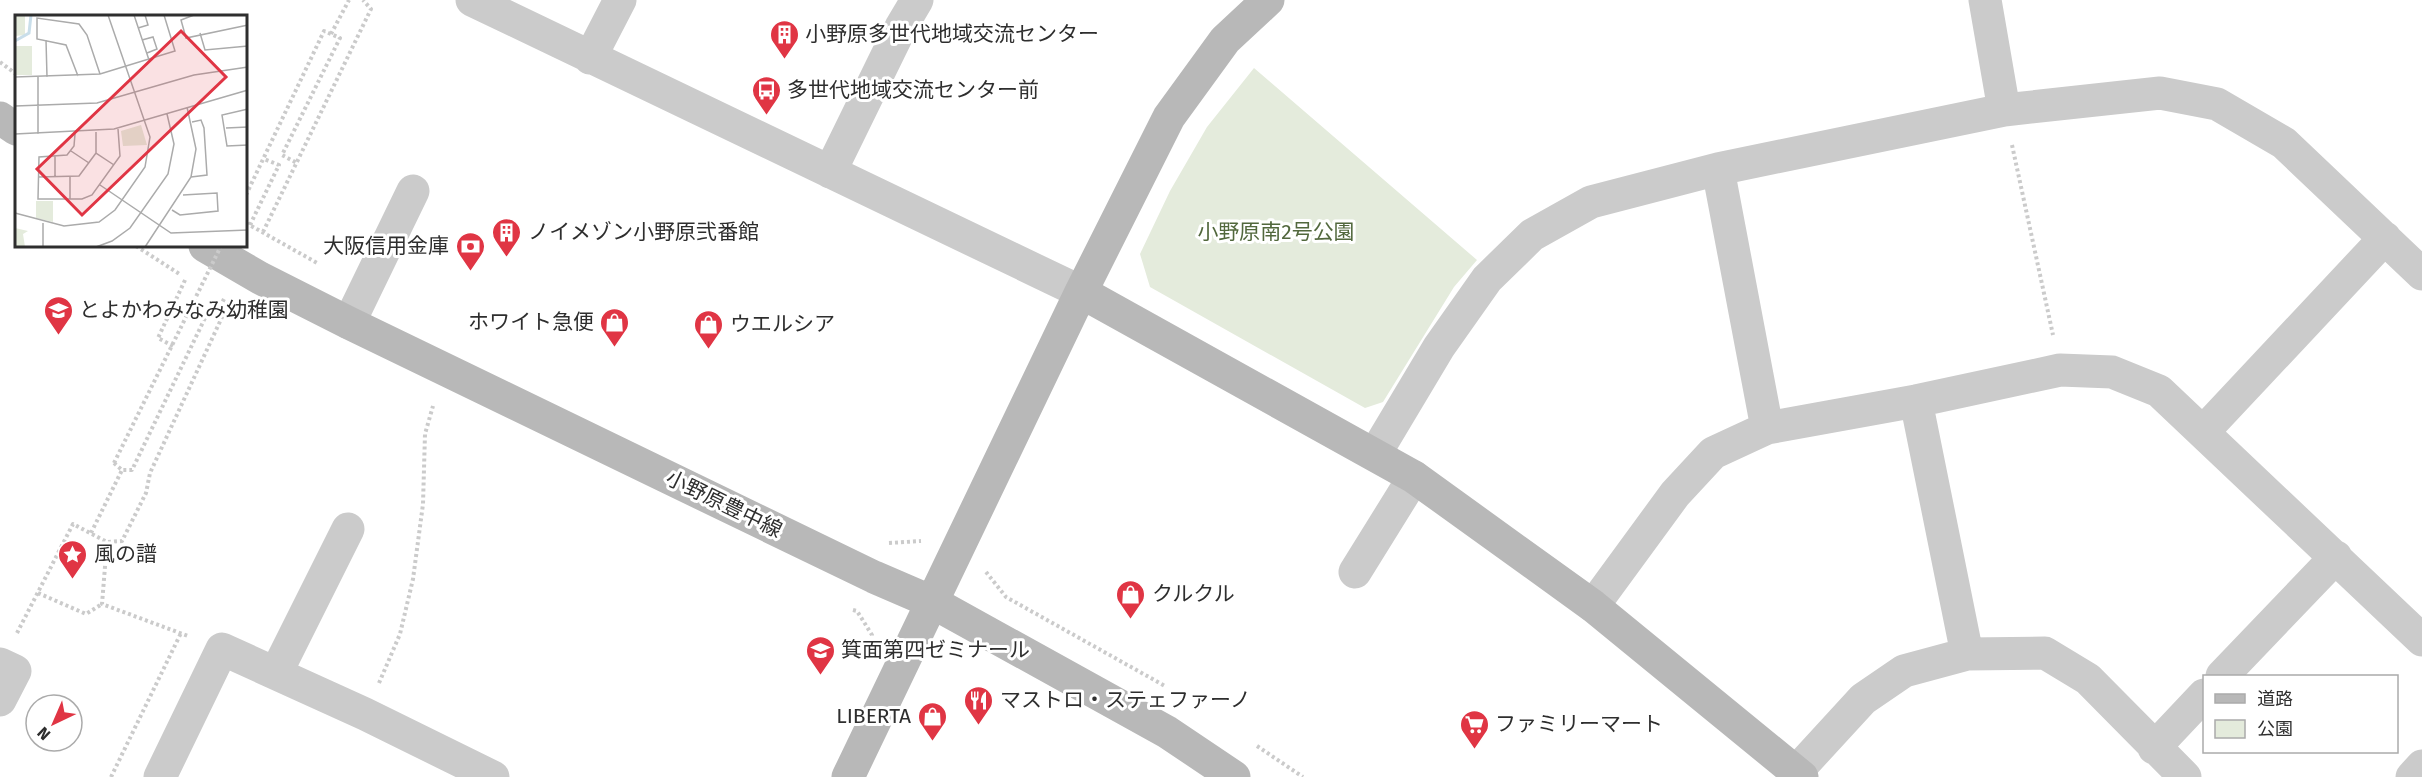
<svg xmlns="http://www.w3.org/2000/svg" width="2422" height="777" viewBox="0 0 2422 777" font-family="'Fira Sans','Noto Sans JP',sans-serif">
<style>
.green{fill:#e4ebdc}
.lines{fill:none;stroke-linecap:round;stroke-linejoin:round}
.path{stroke:#cbcbcb;stroke-width:4;stroke-dasharray:3 3;stroke-linecap:butt}
.street{stroke:#cbcbcb;stroke-width:33}
.secondary{stroke:#b8b8b8;stroke-width:33}
.path-bridge{stroke:#cbcbcb;stroke-width:4;stroke-dasharray:3 3;stroke-linecap:butt}
.labels{text-anchor:middle;dominant-baseline:central;stroke-width:6;stroke-linejoin:round;paint-order:stroke}
.poi-label{font-size:21px;fill:#2e2e2e;stroke:#fff;text-anchor:start}
.park-label{font-size:21px;fill:#52683d;stroke:#fff}
.street-label{font-size:21px;fill:#2e2e2e;stroke:#fff}
.inset-river{fill:none;stroke:#c9deea;stroke-width:3}
.inset-road{fill:none;stroke:#ababab;stroke-width:1.5}
.view{fill:#e03544;fill-opacity:0.15;stroke:#e03544;stroke-width:3}
.inset-edge{fill:none;stroke:#2e2e2e;stroke-width:3}
</style>
<rect width="100%" height="100%" fill="#fff"/>
<path class="green" d="M 1254,68 L 1477,260 L 1454,287 L 1383,402 L 1365,408 L 1150,287 L 1140,254 L 1170,191 L 1207,127 Z"/>
<g class="lines">
<path class="path" d="M 331,34 L 349,0
M 0,62 L 16,74
M 2012,145 L 2053,335
M 246,195 L 324,31 L 340,38 L 282,155 L 297,163
M 246,223 L 319,264
M 250,225 L 279,165 L 264,159
M 263,232 L 371,9 L 363,0
M 136,246 L 181,275
M 217,312 L 224,299
M 173,346 L 158,338 L 186,278
M 91,533 L 122,470
M 107,542 L 102,604 L 188,636
M 889,543 L 921,541
M 986,572 L 1006,597 L 1165,686
M 38,593 L 86,614 L 102,604
M 853,610 L 857,611 L 872,635 L 872,640
M 17,633 L 73,524 L 107,542 L 122,541 L 146,493 L 150,473 L 223,315 L 211,308 L 205,318 L 132,470 L 122,470 L 114,463
M 379,683 L 400,634 L 413,579 L 423,504 L 425,434 L 433,406
M 1257,746 L 1303,777
M 111,777 L 181,633"/>
<path class="street" d="M 472,0 L 1081,292
M 1985,0 L 2004,110
M 590,58 L 620,0
M 830,172 L 901,27 L 917,0
M 349,323 L 413,191
M 1916,401 L 1967,654
M 1767,428 L 1916,401 L 2060,370 L 2112,372 L 2159,391 L 2422,640
M 2203,432 L 2385,238
M 1375,454 L 1439,347 L 1487,279 L 1532,235 L 1591,202 L 1718,169 L 2004,110 L 2160,93 L 2217,104 L 2284,143 L 2422,274
M 1355,572 L 1414,477
M 1593,606 L 1675,494 L 1713,453 L 1767,428 L 1718,169
M 0,664 L 15,671 L 0,700
M 276,673 L 348,529
M 2222,676 L 2336,557
M 2154,748 L 2204,695
M 1796,772 L 1863,699 L 1904,671 L 1967,654 L 2045,653 L 2088,679 L 2185,777
M 160,777 L 222,649 L 365,714 L 493,777
M 2412,777 L 2422,766"/>
<path class="secondary" d="M 0,118 L 16,129
M 205,246 L 260,278 L 349,323 L 874,577 L 932,602 L 1167,732 L 1234,777
M 1081,292 L 1414,477 L 1593,606 L 1802,777
M 848,777 L 1081,292 L 1169,117 L 1225,40 L 1268,0"/>
<path class="path-bridge" d="M 114,463 L 221,246"/>
</g>
<defs>
<symbol id="building-pin" viewBox="-11 -11 22 30"><path d="M0 17L-7.5 6A9.5 9.5 0 1 1 7.5 6Z" fill="#e03544" stroke="#fff"/><path d="M-4-6H4V6H1V3H-1V6H-4ZM-2.5-4.3h1.7v1.8h-1.7ZM.8-4.3h1.7v1.8H.8ZM-2.5-1h1.7V.8h-1.7ZM.8-1h1.7V.8H.8Z" fill="#fff"/></symbol>
<symbol id="bus-pin" viewBox="-11 -11 22 30"><path d="M0 17L-7.5 6A9.5 9.5 0 1 1 7.5 6Z" fill="#e03544" stroke="#fff"/><path d="M-5-6H5V4H4V6H2V4H-2V6H-4V4H-5ZM-3.5-4V0h7V-4ZM-3.5 1.2v1.5H-2V1.2ZM2 1.2v1.5H3.5V1.2Z" fill="#fff"/></symbol>
<symbol id="bank-pin" viewBox="-11 -11 22 30"><path d="M0 17L-7.5 6A9.5 9.5 0 1 1 7.5 6Z" fill="#e03544" stroke="#fff"/><path d="M-6-4H6V4H-6ZM0-2.3a2.3 2.3 0 1 0 0 4.6a2.3 2.3 0 1 0 0-4.6Z" fill="#fff"/></symbol>
<symbol id="school-pin" viewBox="-11 -11 22 30"><path d="M0 17L-7.5 6A9.5 9.5 0 1 1 7.5 6Z" fill="#e03544" stroke="#fff"/><path d="M0-5L7-2L0 1L-7-2ZM-4 1L0 2.5L4 1V4Q0 6-4 4Z" fill="#fff"/></symbol>
<symbol id="shop-pin" viewBox="-11 -11 22 30"><path d="M0 17L-7.5 6A9.5 9.5 0 1 1 7.5 6Z" fill="#e03544" stroke="#fff"/><path d="M-5-2.5h2.3a2.7 3.5 0 0 1 5.4 0H5L5.5 6h-11ZM-1.5-2.5h3a1.5 2.3 0 0 0-3 0Z" fill="#fff"/></symbol>
<symbol id="sight-pin" viewBox="-11 -11 22 30"><path d="M0 17L-7.5 6A9.5 9.5 0 1 1 7.5 6Z" fill="#e03544" stroke="#fff"/><path d="M0-6L1.8-2.2L6-1.7L2.9 1.2L3.7 5.4L0 3.3L-3.7 5.4L-2.9 1.2L-6-1.7L-1.8-2.2Z" fill="#fff"/></symbol>
<symbol id="restaurant-pin" viewBox="-11 -11 22 30"><path d="M0 17L-7.5 6A9.5 9.5 0 1 1 7.5 6Z" fill="#e03544" stroke="#fff"/><path d="M-5-6h1v4h1v-4h1v4h1v-4h1v5L-1.5 .5V6h-2V.5L-5-1ZM5-6V6H3V1.5H1.5Q1.5-4 5-6Z" fill="#fff"/></symbol>
<symbol id="supermarket-pin" viewBox="-11 -11 22 30"><path d="M0 17L-7.5 6A9.5 9.5 0 1 1 7.5 6Z" fill="#e03544" stroke="#fff"/><path d="M-6-5.5h2.5l.6 2H6L4.5 2H-2.5L-4.4-4H-6ZM-1.5 3.2a1.3 1.3 0 1 0 .1 0ZM3 3.2a1.3 1.3 0 1 0 .1 0Z" fill="#fff"/></symbol>
</defs>
<g fill-rule="evenodd">
<use href="#building-pin" x="768" y="18" width="33" height="45"/>
<use href="#bus-pin" x="750" y="74" width="33" height="45"/>
<use href="#building-pin" x="490" y="216" width="33" height="45"/>
<use href="#bank-pin" x="454" y="230" width="33" height="45"/>
<use href="#school-pin" x="42" y="294" width="33" height="45"/>
<use href="#shop-pin" x="598" y="306" width="33" height="45"/>
<use href="#shop-pin" x="692" y="308" width="33" height="45"/>
<use href="#sight-pin" x="56" y="538" width="33" height="45"/>
<use href="#shop-pin" x="1114" y="578" width="33" height="45"/>
<use href="#school-pin" x="804" y="634" width="33" height="45"/>
<use href="#restaurant-pin" x="962" y="684" width="33" height="45"/>
<use href="#shop-pin" x="916" y="700" width="33" height="45"/>
<use href="#supermarket-pin" x="1458" y="708" width="33" height="45"/>
</g>
<g class="labels">
<g class="poi-label">
<text x="805" y="34">小野原多世代地域交流センター</text>
<text x="787" y="90">多世代地域交流センター前</text>
<text x="528" y="232">ノイメゾン小野原弐番館</text>
<text x="449" y="246" text-anchor="end">大阪信用金庫</text>
<text x="79" y="310">とよかわみなみ幼稚園</text>
<text x="594" y="322" text-anchor="end">ホワイト急便</text>
<text x="730" y="324">ウエルシア</text>
<text x="94" y="554">風の譜</text>
<text x="1152" y="594">クルクル</text>
<text x="841" y="650">箕面第四ゼミナール</text>
<text x="1000" y="700">マストロ・ステェファーノ</text>
<text x="911" y="716" text-anchor="end">LIBERTA</text>
<text x="1495" y="724">ファミリーマート</text>
</g>
<g class="park-label">
<text x="1276" y="232">小野原南2号公園</text>
</g>
<g class="street-label">
<text transform="translate(724 504) rotate(26)">小野原豊中線</text>
</g>
</g>
<g transform="translate(15 15)">
<rect width="232" height="232" fill="#fff"/>
<path d="M 0,0 L 10,0 L 10,20 L 0,21 ZM 0,31 L 17,31 L 17,60 L 0,60 ZM 126,110 L 132,130 L 108,131 L 106,116 ZM 21,186 L 38,186 L 38,207 L 21,203 ZM 0,213 L 13,216 L 8,219 L 10,232 L 0,232 Z" fill="#e4ebdc"/>
<path class="inset-river" d="M 0,26 L 14,18 L 16,0"/>
<path class="inset-road" d="M 119,0 L 134,45M 179,0 L 166,5 L 171,23 L 233,10M 123,13 L 133,10 L 130,0M 185,18 L 190,35 L 233,31M 31,25 L 32,62M 127,25 L 138,22 L 142,34 L 132,38M 63,61 L 51,30 L 22,24 L 22,3 L 64,9 L 72,20 L 85,59M 0,62 L 85,59 L 160,36 L 149,0M 0,91 L 82,88 L 179,60 L 233,52M 233,94 L 207,100 L 212,131 L 233,130M 211,113 L 233,112M 81,117 L 81,138 L 99,150M 0,119 L 99,114 L 233,75M 23,119 L 23,62M 60,119 L 59,131 L 52,140 L 24,142 L 23,184 L 67,184 L 77,180 L 105,141 L 103,114M 56,136 L 74,148M 40,141 L 40,162M 23,162 L 64,161 L 81,138M 55,162 L 55,184M 176,162 L 192,160 L 189,113 L 186,105 L 177,107M 85,170 L 156,218 L 233,215M 157,195 L 165,200 L 203,196 L 202,178 L 168,180M 0,198 L 49,211 L 84,207 L 100,195 L 130,152 L 135,122 L 93,0M 28,208 L 28,232M 81,232 L 97,226 L 115,213 L 153,159 L 159,129 L 152,99M 130,232 L 176,162 L 181,134 L 172,92"/>
<path class="view" d="M 166,16 L 211,62 L 67,200 L 22,154 Z"/>
<rect width="232" height="232" class="inset-edge"/>
</g>
<rect x="2203" y="675" width="195" height="78" fill="#ffffff" stroke="#ababab" stroke-width="1.5"/>
<rect x="2215" y="694" width="30" height="9" fill="#b8b8b8" stroke="#ababab" stroke-width="1.5"/>
<text x="2257" y="705" font-size="18" fill="#2e2e2e">道路</text>
<rect x="2215" y="720" width="30" height="18" fill="#e4ebdc" stroke="#ababab" stroke-width="1.5"/>
<text x="2257" y="735" font-size="18" fill="#2e2e2e">公園</text>
<g transform="translate(54 723) rotate(224)"><circle r="28" fill="#ffffff" stroke="#ababab" stroke-width="1.5"/>
<path d="M0-4.5L10 22L0 15L-10 22Z" fill="#e03544"/>
<text y="-9" font-size="16" font-weight="bold" text-anchor="middle" fill="#2e2e2e">N</text>
</g>
</svg>
